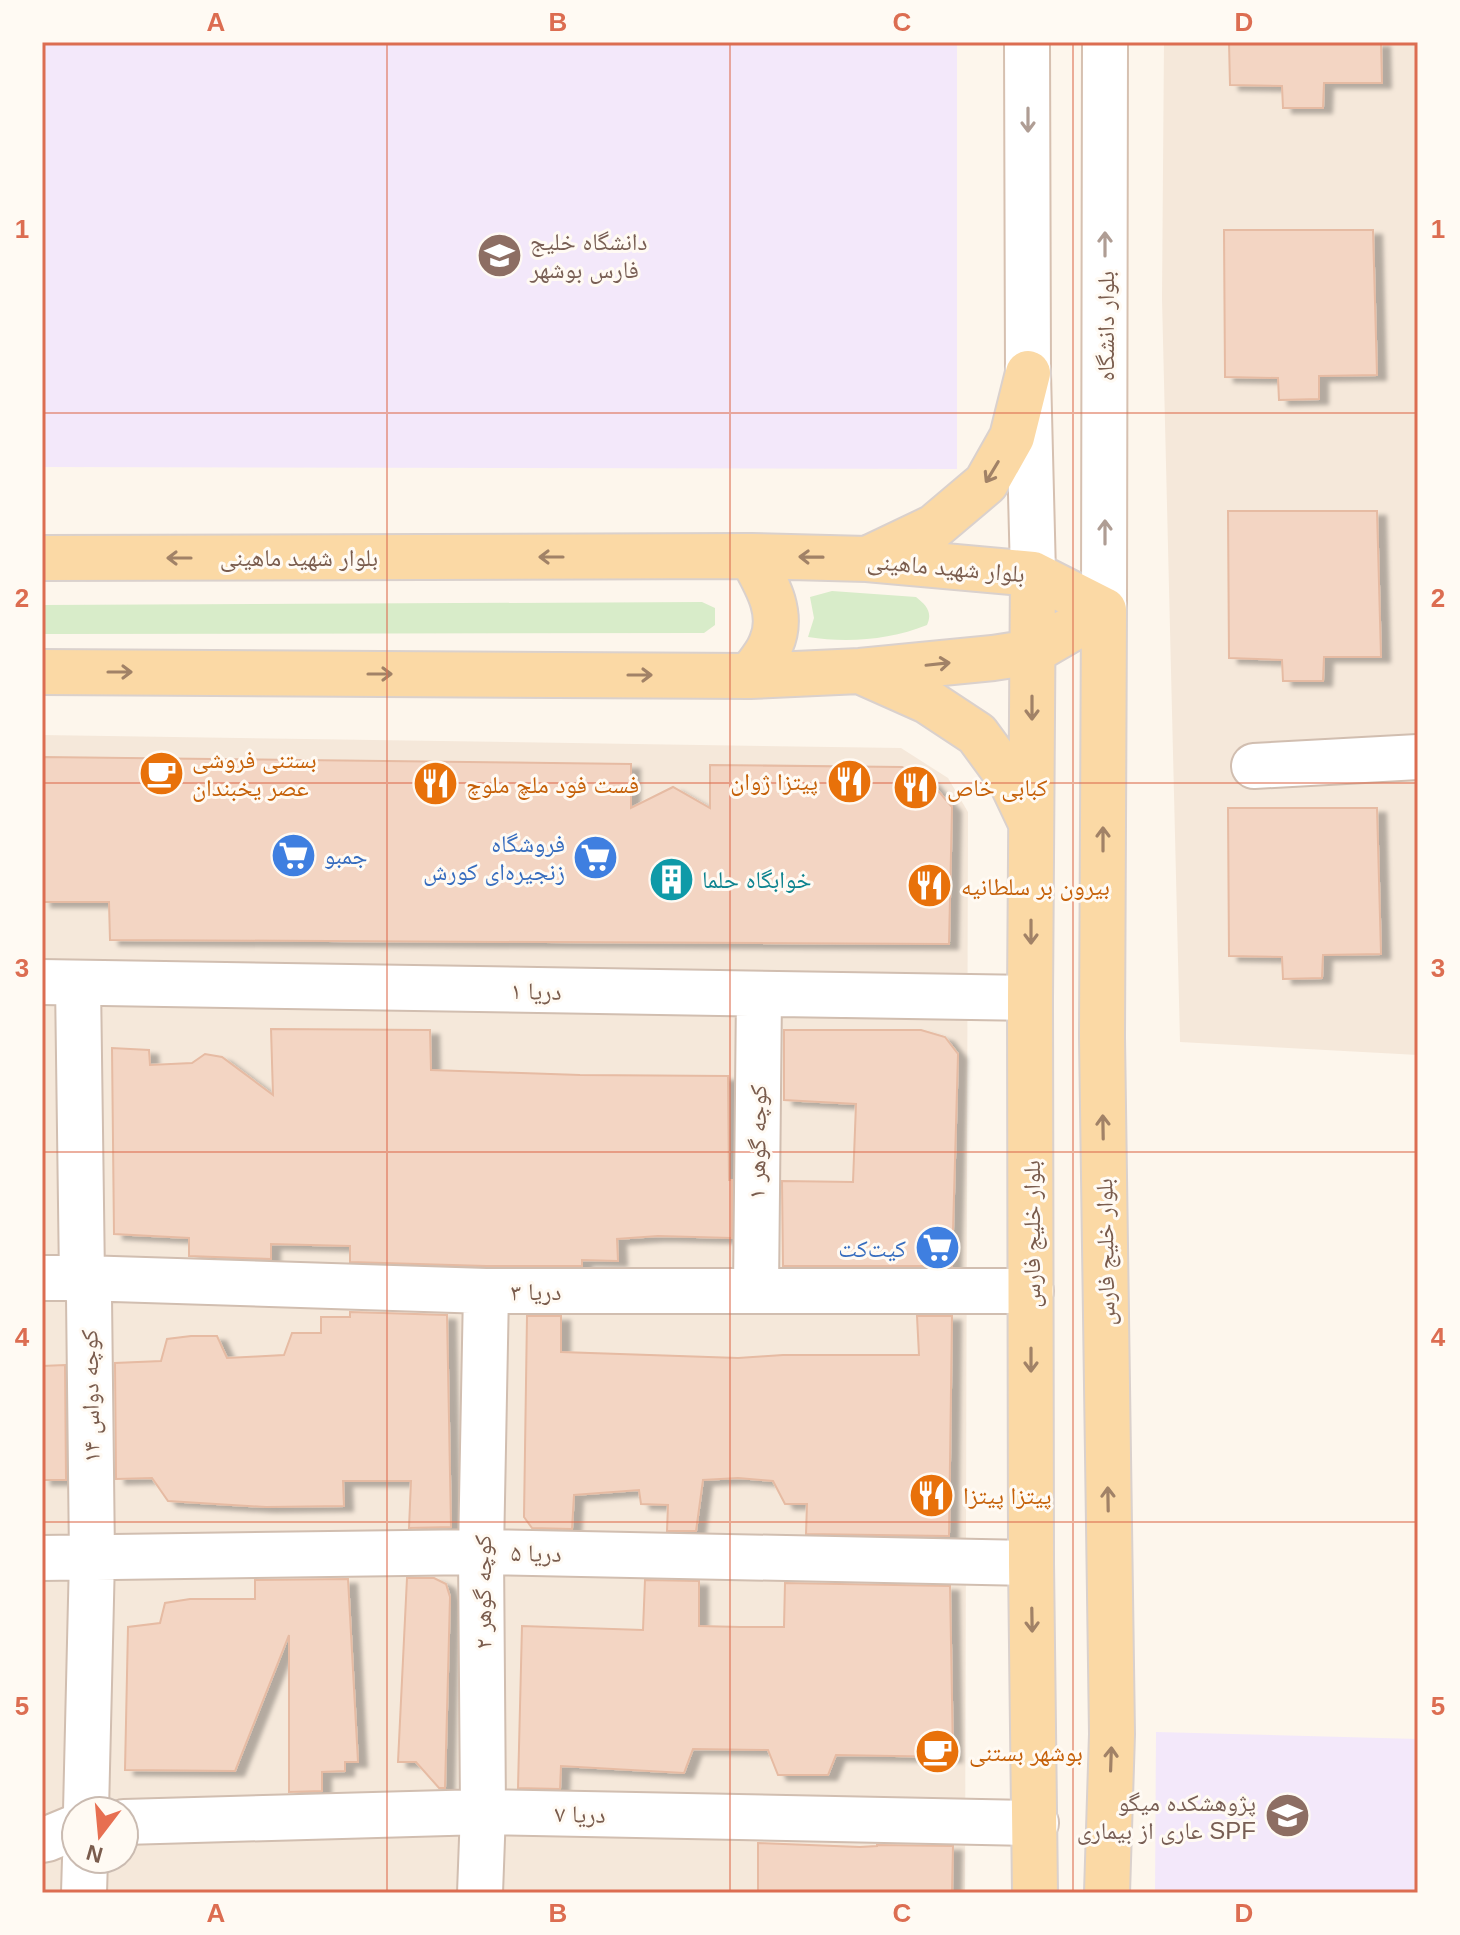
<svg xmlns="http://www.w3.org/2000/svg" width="1460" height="1935" viewBox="0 0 1460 1935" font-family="Helvetica,'Noto Naskh Arabic',sans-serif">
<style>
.residential{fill:#f5e8da;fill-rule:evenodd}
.education{fill:#f3e8fa}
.green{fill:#d8ecc9}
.building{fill:#f3d5c3;stroke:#e6bba3;stroke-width:2;filter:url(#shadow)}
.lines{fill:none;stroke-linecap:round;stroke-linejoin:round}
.street-casing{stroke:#d1beb0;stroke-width:48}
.secondary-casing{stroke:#d6c0b0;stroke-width:48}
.primary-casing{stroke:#dad1cd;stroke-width:48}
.street{stroke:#fff;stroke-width:44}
.secondary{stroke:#fff;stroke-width:44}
.primary{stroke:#fbd9a5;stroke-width:44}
.oneway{stroke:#af9d94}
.oneway2{stroke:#a18267}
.grid{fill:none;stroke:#dc6d51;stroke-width:2;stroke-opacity:0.55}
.labels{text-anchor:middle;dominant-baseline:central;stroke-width:6;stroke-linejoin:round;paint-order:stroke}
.education-label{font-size:24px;fill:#785e54;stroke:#fffaf3;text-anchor:start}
.street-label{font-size:24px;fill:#7a5c4d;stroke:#fffaf3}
.food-label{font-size:24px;fill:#c56008;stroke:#fffaf3;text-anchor:start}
.shop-label{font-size:24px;fill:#366cbe;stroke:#fffaf3;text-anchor:end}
.culture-label{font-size:24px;fill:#0d838f;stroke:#fffaf3;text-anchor:start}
.neatline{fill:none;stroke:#dc6d51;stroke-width:3}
.grid-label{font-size:26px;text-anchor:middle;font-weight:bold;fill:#dc6d51}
</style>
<defs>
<filter id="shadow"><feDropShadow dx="9" dy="5" stdDeviation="2" flood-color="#0004"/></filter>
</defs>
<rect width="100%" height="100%" fill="#fdf6ec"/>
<path class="residential" d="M 1164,42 L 1418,42 L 1418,1055 L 1180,1042 L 1162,299 Z
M 42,735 L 901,748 L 948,778 L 968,812 L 965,1893 L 45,1893 L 44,1866 L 42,1866 ZM 76,1811 L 124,1811 L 124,1859 L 76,1859 Z"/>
<path class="education" d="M 42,42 L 957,42 L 957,469 L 42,467 Z
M 1156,1732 L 1418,1739 L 1418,1893 L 1155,1893 Z"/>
<path class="green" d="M 832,591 L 916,597 C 926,605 933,612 927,625 C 890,640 847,643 808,637 L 814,618 L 810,597 Z
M 702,602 L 715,608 L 715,625 L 704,633 L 42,634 L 42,605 Z"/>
<path class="building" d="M 1229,42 L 1381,42 L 1382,83 L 1324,83 L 1323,108 L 1283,108 L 1282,86 L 1230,85 Z
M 1224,230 L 1373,230 L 1377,375 L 1319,376 L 1319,399 L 1279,400 L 1278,378 L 1225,377 Z
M 1228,511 L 1377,511 L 1381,657 L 1324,657 L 1323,681 L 1283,681 L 1282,660 L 1229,658 Z
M 42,757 L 631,764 L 631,808 L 673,787 L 710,808 L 710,765 L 902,767 L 930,781 L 952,807 L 949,944 L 110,940 L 109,902 L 42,902 Z
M 1228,808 L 1377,808 L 1381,954 L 1323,955 L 1322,978 L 1283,979 L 1282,957 L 1229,956 Z
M 271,1029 L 430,1030 L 431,1070 L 580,1075 L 728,1076 L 729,1180 L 732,1180 L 732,1238 L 658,1236 L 617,1239 L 618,1261 L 582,1260 L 582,1266 L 486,1266 L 350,1262 L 350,1246 L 271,1244 L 271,1259 L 189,1256 L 189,1238 L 114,1234 L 112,1048 L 149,1050 L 150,1065 L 192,1063 L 205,1054 L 222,1057 L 273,1095 Z
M 784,1030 L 921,1030 L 945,1037 L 958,1054 L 952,1266 L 783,1266 L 782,1181 L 853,1182 L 856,1104 L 784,1100 Z
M 350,1312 L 447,1315 L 451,1527 L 409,1528 L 411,1481 L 343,1481 L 344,1506 L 266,1507 L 168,1501 L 152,1478 L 116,1479 L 115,1363 L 161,1361 L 167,1339 L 191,1336 L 217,1336 L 227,1358 L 284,1355 L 292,1333 L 321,1333 L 321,1317 L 350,1317 Z
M 527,1316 L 561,1316 L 561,1352 L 738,1358 L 783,1355 L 919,1355 L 917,1316 L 952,1316 L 949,1536 L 806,1534 L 807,1504 L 785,1504 L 773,1481 L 738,1478 L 703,1480 L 696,1531 L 667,1531 L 668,1505 L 641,1504 L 639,1490 L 574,1495 L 572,1529 L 532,1528 L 524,1517 Z
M 65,1365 L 66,1480 L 42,1480 L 42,1366 Z
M 407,1578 L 434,1578 L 446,1584 L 450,1597 L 445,1788 L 439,1788 L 416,1762 L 398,1762 Z
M 348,1579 L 358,1762 L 345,1762 L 345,1771 L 322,1772 L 322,1791 L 289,1792 L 289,1635 L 235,1771 L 125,1770 L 128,1627 L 160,1623 L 165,1603 L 190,1599 L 255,1599 L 255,1580 Z
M 645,1580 L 699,1581 L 699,1626 L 740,1627 L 784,1627 L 785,1583 L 950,1586 L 953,1757 L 836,1755 L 828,1775 L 778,1775 L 768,1750 L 693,1749 L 684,1773 L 561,1766 L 560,1789 L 518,1788 L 522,1626 L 643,1630 Z
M 758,1843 L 860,1847 L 877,1846 L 877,1845 L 953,1846 L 952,1893 L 758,1893 Z"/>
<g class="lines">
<defs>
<path id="street" d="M 1254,766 L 1418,757
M 42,982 L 1030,998
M 78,983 L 82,1278 L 89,1297 L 92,1558 L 86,1811
M 42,1278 L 82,1278 L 486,1291 L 1031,1291
M 756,1290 L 759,994
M 42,1558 L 481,1552 L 1031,1563
M 124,1822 L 483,1812 L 1036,1823
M 42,1840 L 47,1839 L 76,1827
M 84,1893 L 85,1859
M 480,1893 L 483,1812 L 481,1552 L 486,1291"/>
<path id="secondary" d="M 1027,42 L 1028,373 L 1033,574
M 1104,610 L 1105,42"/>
<path id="primary" d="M 42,558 L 751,556 L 867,559 L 1033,574 L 1104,610
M 867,559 L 934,527 L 986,483 L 1012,437 L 1028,373
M 1033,574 L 1030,998 L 1031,1563 L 1035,1893
M 1104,610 L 1102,1037 L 1112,1734 L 1107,1893
M 42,672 L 750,676 L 860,671 L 993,658 L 1032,652 L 1104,610
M 862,672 L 927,701 L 977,734 L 1010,779 L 1029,819
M 750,676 C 757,666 767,655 771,644 C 785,613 766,583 751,556"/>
</defs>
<use href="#street" class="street-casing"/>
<use href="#secondary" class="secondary-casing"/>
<use href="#primary" class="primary-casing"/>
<use href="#street" class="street"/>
<use href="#secondary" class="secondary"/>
<use href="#primary" class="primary"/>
</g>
<defs><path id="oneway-shaft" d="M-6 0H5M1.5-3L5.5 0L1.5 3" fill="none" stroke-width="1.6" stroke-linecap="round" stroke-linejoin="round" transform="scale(2)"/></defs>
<g class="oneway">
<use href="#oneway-shaft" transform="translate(1028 120) rotate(90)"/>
<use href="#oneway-shaft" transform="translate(1105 244) rotate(-90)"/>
<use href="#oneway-shaft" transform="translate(1105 532) rotate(-90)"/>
</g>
<g class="oneway2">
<use href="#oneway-shaft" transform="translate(992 472) rotate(121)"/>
<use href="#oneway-shaft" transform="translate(551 557) rotate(180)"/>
<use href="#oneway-shaft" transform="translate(811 557) rotate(-179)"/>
<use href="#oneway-shaft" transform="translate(179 558) rotate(180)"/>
<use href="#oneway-shaft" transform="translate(938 664) rotate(-6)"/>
<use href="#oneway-shaft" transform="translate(120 672)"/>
<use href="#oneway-shaft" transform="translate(380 674)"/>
<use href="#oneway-shaft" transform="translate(640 675)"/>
<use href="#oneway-shaft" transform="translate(1032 708) rotate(90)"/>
<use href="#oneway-shaft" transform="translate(1103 839) rotate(-90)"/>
<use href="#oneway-shaft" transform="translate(1031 932) rotate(90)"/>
<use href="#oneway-shaft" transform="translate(1103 1127) rotate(-91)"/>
<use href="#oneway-shaft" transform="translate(1031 1360) rotate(90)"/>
<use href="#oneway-shaft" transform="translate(1108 1499) rotate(-91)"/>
<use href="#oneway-shaft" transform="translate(1032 1620) rotate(89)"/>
<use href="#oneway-shaft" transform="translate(1111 1759) rotate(-88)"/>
</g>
<path class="grid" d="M 387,42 L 387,1893M 730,42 L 730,1893M 1073,42 L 1073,1893M 42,413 L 1418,413M 42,783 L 1418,783M 42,1152 L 1418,1152M 42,1522 L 1418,1522"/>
<defs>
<symbol id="university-disc" viewBox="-11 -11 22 22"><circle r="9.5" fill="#8d6e63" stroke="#fffaf3"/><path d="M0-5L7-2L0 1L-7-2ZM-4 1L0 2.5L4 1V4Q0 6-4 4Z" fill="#fff"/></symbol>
<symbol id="cafe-disc" viewBox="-11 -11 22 22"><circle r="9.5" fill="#e8710a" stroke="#fffaf3"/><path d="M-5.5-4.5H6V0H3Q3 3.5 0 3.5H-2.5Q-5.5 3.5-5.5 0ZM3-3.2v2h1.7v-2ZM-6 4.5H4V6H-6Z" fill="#fff"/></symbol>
<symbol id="restaurant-disc" viewBox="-11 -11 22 22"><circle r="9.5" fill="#e8710a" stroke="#fffaf3"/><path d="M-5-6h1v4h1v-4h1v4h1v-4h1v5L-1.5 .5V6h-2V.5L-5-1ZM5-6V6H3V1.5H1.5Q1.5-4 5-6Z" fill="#fff"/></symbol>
<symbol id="supermarket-disc" viewBox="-11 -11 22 22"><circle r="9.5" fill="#3f7fe0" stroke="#fffaf3"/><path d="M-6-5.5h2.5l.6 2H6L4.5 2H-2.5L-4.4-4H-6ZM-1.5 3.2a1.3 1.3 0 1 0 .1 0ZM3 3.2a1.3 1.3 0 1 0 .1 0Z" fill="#fff"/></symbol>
<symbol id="building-disc" viewBox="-11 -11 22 22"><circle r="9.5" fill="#0f9aa8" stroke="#fffaf3"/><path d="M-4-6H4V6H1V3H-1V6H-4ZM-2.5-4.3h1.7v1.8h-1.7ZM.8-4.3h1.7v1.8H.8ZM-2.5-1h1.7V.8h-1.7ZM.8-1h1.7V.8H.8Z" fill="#fff"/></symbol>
</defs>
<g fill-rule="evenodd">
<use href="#university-disc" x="474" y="230" width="51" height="51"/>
<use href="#cafe-disc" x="136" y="748" width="51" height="51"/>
<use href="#restaurant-disc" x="824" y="756" width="51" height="51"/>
<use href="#restaurant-disc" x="410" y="758" width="51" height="51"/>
<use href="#restaurant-disc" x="890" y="762" width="51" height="51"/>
<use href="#supermarket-disc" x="268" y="830" width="51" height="51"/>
<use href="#supermarket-disc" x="570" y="832" width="51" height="51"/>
<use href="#building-disc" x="646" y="854" width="51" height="51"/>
<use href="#restaurant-disc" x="904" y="860" width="51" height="51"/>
<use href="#supermarket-disc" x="912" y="1222" width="51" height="51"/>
<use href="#restaurant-disc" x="906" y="1470" width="51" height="51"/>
<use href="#cafe-disc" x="912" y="1726" width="51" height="51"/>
<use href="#university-disc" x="1262" y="1790" width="51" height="51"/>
</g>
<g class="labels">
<g class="education-label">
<text x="530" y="241">دانشگاه خلیج<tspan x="530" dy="28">فارس بوشهر</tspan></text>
<text x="1256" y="1802" text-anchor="end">پژوهشکده میگو<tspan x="1256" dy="28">عاری از بیماری SPF</tspan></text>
</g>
<g class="street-label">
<text transform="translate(1105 326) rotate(-90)">بلوار دانشگاه</text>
<text x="299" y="557">بلوار شهید ماهینی</text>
<text transform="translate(946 567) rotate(5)">بلوار شهید ماهینی</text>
<text transform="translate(536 991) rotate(1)">دریا ۱</text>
<text transform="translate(757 1142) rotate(-89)">کوچه گوهر ۱</text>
<text transform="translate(1031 1234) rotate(-90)">بلوار خلیج‌ فارس</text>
<text transform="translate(1105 1252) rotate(-91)">بلوار خلیج ‌فارس</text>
<text x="536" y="1291">دریا ۳</text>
<text transform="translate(90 1396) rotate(-91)">کوچه دواس ۱۴</text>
<text transform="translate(536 1553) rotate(1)">دریا ۵</text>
<text transform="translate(482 1592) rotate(-90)">کوچه گوهر ۲</text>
<text transform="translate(580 1814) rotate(1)">دریا ۷</text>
</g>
<g class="food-label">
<text x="192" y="759">بستنی فروشی<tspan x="192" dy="28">عصر یخبندان</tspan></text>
<text x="818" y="781" text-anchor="end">پیتزا ژوان</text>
<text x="466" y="784">فست فود ملچ ملوچ</text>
<text x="947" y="787">کبابی خاص</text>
<text x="961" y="886">بیرون بر سلطانیه</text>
<text x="963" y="1495">پیتزا پیتزا</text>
<text x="969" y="1752">بوشهر بستنی</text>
</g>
<g class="shop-label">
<text x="565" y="843">فروشگاه<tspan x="565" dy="28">زنجیره‌ای کورش</tspan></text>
<text x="324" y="855" text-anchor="start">جمبو</text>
<text x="906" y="1248">کیت‌کت</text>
</g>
<g class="culture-label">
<text x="702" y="879">خوابگاه حلما</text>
</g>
</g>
<rect width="1460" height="1935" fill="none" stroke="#fffaf3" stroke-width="88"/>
<g transform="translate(100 1835) rotate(196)"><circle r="38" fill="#fffaf3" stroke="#cabbb1" stroke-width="2"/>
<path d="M0-6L14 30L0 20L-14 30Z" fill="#e76f51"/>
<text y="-12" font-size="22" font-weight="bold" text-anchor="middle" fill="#7a5c4d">N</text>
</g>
<rect x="44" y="44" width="1372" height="1847" class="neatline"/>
<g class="grid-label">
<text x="216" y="31">A</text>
<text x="558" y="31">B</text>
<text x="902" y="31">C</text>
<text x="1244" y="31">D</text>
<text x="22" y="238">1</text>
<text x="1438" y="238">1</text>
<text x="22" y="607">2</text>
<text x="1438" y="607">2</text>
<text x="22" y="977">3</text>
<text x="1438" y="977">3</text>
<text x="22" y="1346">4</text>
<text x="1438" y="1346">4</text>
<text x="22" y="1715">5</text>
<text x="1438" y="1715">5</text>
<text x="216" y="1922">A</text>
<text x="558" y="1922">B</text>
<text x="902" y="1922">C</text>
<text x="1244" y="1922">D</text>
</g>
</svg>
